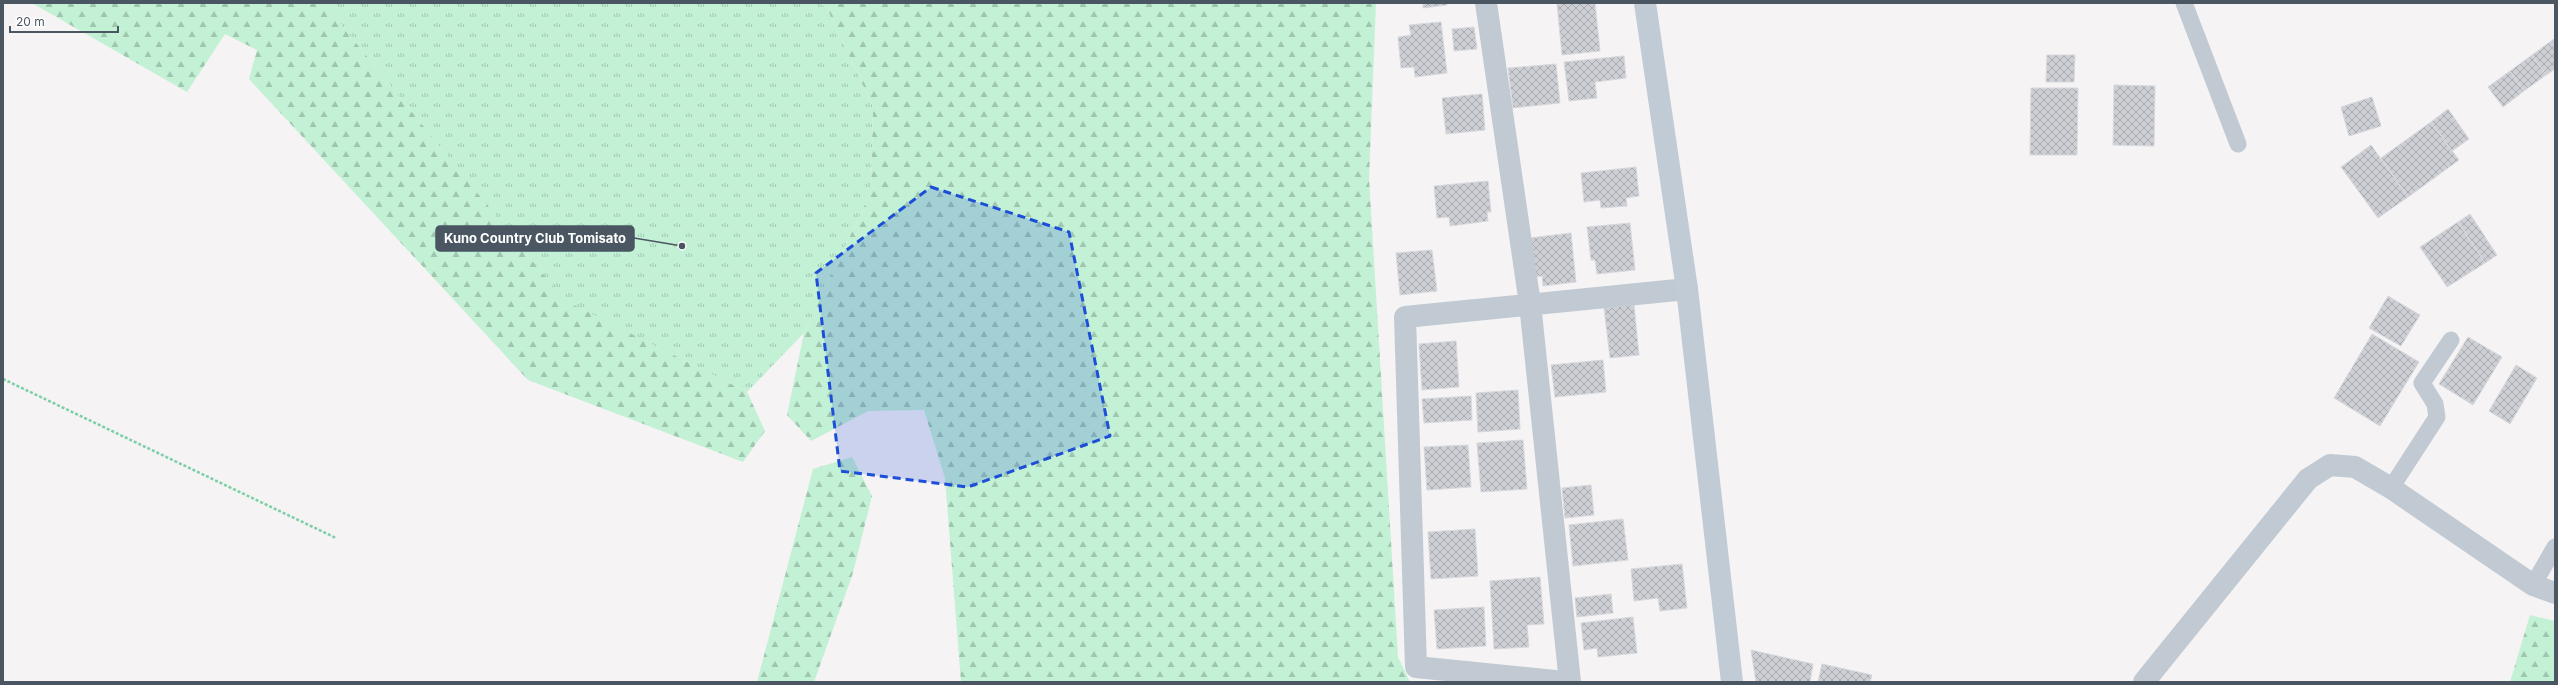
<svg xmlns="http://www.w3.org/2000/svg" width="2558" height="685" viewBox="0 0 2558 685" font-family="Inter,sans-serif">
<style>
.grass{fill:url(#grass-tufts)}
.forest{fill:url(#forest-firs)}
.building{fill:url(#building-cross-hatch);stroke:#d7d9de}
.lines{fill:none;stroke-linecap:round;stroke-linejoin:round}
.path{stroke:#7ad0a6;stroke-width:2.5;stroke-dasharray:3 2;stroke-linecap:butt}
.lane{stroke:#c1cad2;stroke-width:17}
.street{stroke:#c1cad2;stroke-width:22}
.secondary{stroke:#c1cbd6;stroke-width:22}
.marked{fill:#1d4ed8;fill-opacity:0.2;stroke:#1d4ed8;stroke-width:3;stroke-dasharray:8 5;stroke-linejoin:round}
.leader{fill:none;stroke:#4a5661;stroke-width:1.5}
.callout-dot{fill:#4a5661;stroke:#fff;stroke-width:1.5}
.callout{fill:#4a5661;stroke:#4a5661;stroke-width:1.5}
.callout-label{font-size:13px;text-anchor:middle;font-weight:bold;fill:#fff}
</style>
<defs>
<pattern id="grass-tufts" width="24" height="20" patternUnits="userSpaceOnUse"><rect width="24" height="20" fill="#c3f1d5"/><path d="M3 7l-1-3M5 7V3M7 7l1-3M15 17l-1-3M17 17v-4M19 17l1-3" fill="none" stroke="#a0c6b0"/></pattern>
<pattern id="forest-firs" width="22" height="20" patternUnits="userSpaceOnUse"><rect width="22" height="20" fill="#c3f1d5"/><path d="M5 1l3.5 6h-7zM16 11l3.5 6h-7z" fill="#a0c6b0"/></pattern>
<pattern id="building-cross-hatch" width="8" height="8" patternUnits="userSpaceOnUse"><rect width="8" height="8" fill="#cdcfd5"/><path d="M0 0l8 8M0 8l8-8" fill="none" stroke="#a8abb0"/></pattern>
</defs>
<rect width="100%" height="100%" fill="#f5f3f3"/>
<path class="grass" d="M 331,3 L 819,3 L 827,8 L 873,107 L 871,192 L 804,333 L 747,392 L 564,301 L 331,12 Z"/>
<path class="forest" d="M 32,3 L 331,3 L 331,12 L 564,300 L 747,392 L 765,431 L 743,462 L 528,380 L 249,79 L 257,50 L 225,34 L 187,92 Z
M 819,3 L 1376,3 L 1369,178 L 1398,657 L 1410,682 L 961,682 L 945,478 L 924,410 L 868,411 L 811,441 L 787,415 L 804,333 L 871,192 L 873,107 L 827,8 Z
M 852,457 L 872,496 L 852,576 L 814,682 L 757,682 L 813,469 Z
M 2530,615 L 2555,621 L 2555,682 L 2510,682 Z"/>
<path class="building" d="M 1423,3 L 1447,3 L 1447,5 L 1423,8 Z
M 1569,3 L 1595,3 L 1600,51 L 1562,55 L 1557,4 Z
M 1441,22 L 1447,73 L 1415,77 L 1414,67 L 1401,68 L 1398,37 L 1411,35 L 1409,25 Z
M 1474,27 L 1477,49 L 1454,51 L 1452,29 Z
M 2554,39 L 2555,69 L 2546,75 L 2532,55 Z
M 2047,55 L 2075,55 L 2074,82 L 2046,82 Z
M 2532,55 L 2546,75 L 2524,91 L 2510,71 Z
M 1624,56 L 1626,78 L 1595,82 L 1597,98 L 1569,101 L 1564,62 Z
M 1556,64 L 1560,103 L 1513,108 L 1508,68 Z
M 2510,71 L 2524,91 L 2503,107 L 2488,87 Z
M 2114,85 L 2155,86 L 2154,146 L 2113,145 Z
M 2031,88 L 2078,88 L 2077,155 L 2030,155 Z
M 1482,94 L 1485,130 L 1446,134 L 1442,98 Z
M 2372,97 L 2381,126 L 2349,136 L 2341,107 Z
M 2448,109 L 2469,139 L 2452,151 L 2431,122 Z
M 2431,122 L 2459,160 L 2408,197 L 2381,158 Z
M 2371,145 L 2408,197 L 2378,218 L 2341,167 Z
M 1636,167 L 1639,196 L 1626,198 L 1627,206 L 1601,208 L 1600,200 L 1584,202 L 1581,173 Z
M 1488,181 L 1491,212 L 1487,212 L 1488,221 L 1450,226 L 1449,217 L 1437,218 L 1434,186 Z
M 2470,214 L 2497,255 L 2485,263 L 2458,222 Z
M 2458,222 L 2485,263 L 2447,287 L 2420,247 Z
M 1630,223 L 1635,270 L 1597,274 L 1595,260 L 1591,260 L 1587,227 Z
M 1571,233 L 1576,282 L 1543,286 L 1542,276 L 1535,277 L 1530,238 Z
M 1432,250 L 1437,291 L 1400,295 L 1396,253 Z
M 2388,296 L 2420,315 L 2401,346 L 2369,328 Z
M 1634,305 L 1639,355 L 1610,358 L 1604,308 Z
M 2372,334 L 2419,362 L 2380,426 L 2334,398 Z
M 2468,337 L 2502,357 L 2473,405 L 2439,384 Z
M 1456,341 L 1459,387 L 1422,390 L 1419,344 Z
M 1603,360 L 1606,392 L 1555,397 L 1551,365 Z
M 2516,365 L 2537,378 L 2510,424 L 2489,411 Z
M 1518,390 L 1520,429 L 1478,432 L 1476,393 Z
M 1471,396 L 1472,420 L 1424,423 L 1422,399 Z
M 1523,440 L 1527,489 L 1481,492 L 1477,443 Z
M 1468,445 L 1471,487 L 1427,490 L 1424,447 Z
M 1591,485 L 1594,515 L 1565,518 L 1562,488 Z
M 1623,519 L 1628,560 L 1573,566 L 1569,525 Z
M 1475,529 L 1478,576 L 1431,579 L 1428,532 Z
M 1682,564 L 1687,608 L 1660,611 L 1658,598 L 1634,601 L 1631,569 Z
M 1540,577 L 1544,624 L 1527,625 L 1529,647 L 1494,649 L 1490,581 Z
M 1611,594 L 1613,613 L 1577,617 L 1575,598 Z
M 1484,607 L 1486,646 L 1437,649 L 1434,610 Z
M 1633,617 L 1637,653 L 1598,657 L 1597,648 L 1584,650 L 1581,623 Z
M 1751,650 L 1813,664 L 1810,682 L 1756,682 Z
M 1822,664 L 1872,675 L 1870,682 L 1818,682 Z"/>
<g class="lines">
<path class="path" d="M 3,379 L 336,538"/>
<path class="lane" d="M 2184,3 L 2238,144
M 2391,488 L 2437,417 L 2435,404 L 2422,383 L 2451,340
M 2533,585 L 2555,547"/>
<path class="street" d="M 1486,3 L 1530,304 L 1570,682
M 1565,682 L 1416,667 L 1405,317 L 1687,289
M 2144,682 L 2308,479 L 2330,465 L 2355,467 L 2391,488 L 2533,585 L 2555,593"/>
<path class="secondary" d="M 1645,3 L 1687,289 L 1732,682"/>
</g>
<path class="marked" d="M 931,187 L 1069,232 L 1110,436 L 968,487 L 840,471 L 816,273 Z"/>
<path class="leader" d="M682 246L634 238"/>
<circle class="callout-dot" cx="682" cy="246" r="4"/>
<rect class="callout" x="436" y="226" width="198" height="25" rx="4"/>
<g class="callout-label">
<text x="535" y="243">Kuno Country Club Tomisato</text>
</g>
<rect width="2558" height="685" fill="none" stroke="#4a5661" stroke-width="8"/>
<path d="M10 26v6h108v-6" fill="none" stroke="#4a5661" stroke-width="2"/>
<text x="16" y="26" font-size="12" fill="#4a5661" stroke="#ffffff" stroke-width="3" paint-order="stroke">20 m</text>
</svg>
